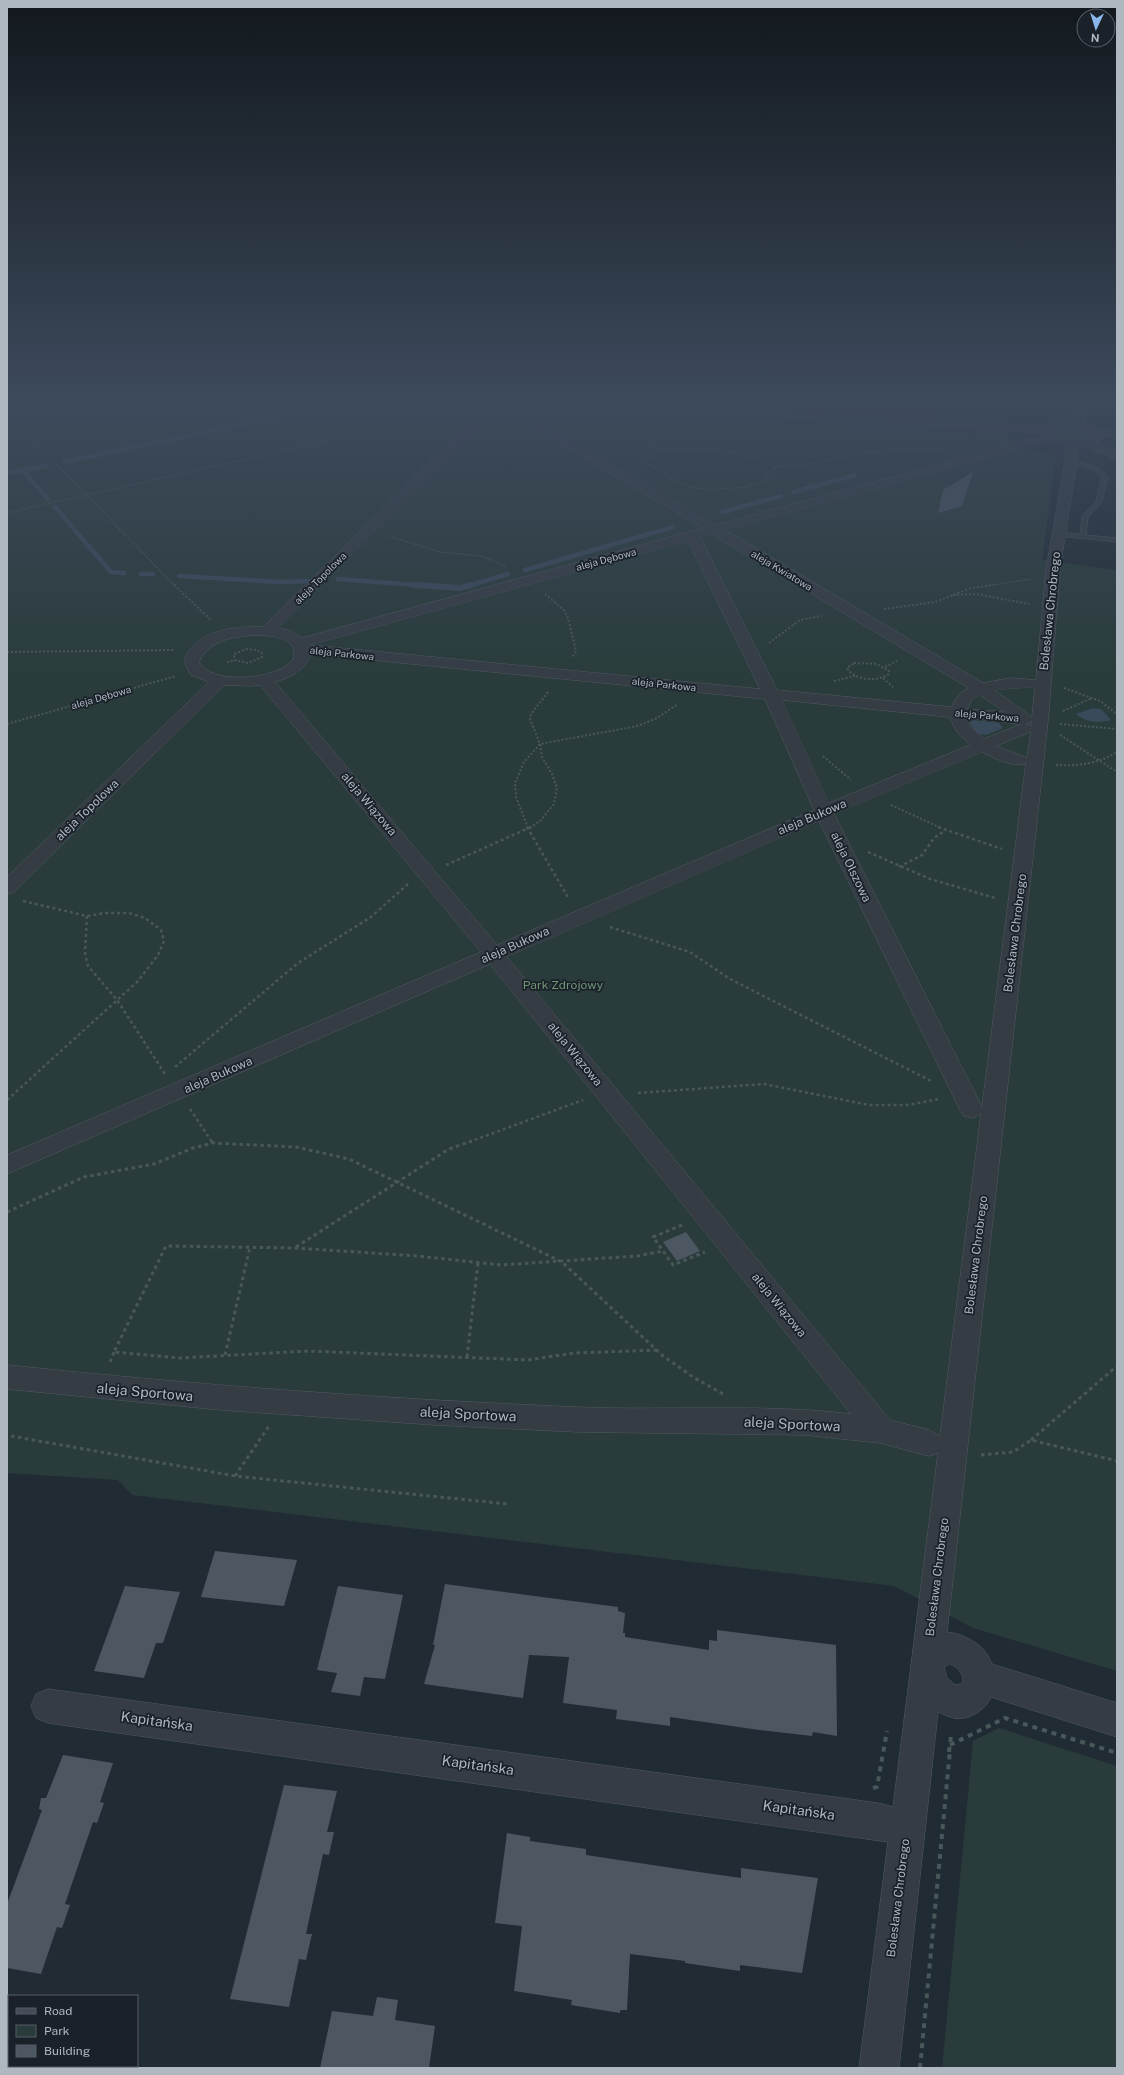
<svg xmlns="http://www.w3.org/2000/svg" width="1124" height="2075" viewBox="0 0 1124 2075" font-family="'Public Sans',sans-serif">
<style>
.medical{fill:#2f2f39}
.green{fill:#293b3a}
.water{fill:#394a5b}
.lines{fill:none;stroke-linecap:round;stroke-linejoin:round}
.stream-far1{stroke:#394a5b;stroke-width:4.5}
.stream{stroke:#394a5b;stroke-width:6}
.building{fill:#4d5762}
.lane-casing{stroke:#525a62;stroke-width:1}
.street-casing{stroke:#525a62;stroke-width:1}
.secondary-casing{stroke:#525a62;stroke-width:1}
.path-far4{stroke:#485859;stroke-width:1.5;stroke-dasharray:1.5 1.5;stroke-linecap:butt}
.path-far3{stroke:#485859;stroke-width:2;stroke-dasharray:2 2;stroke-linecap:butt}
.path-far2{stroke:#485859;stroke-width:2.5;stroke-dasharray:3 3;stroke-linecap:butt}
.path-far1{stroke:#485859;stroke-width:3;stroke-dasharray:3.5 3.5;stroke-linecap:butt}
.path{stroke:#485859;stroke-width:4;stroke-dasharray:5 5;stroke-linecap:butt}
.lane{fill:#353c44;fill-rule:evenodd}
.street{fill:#353c44;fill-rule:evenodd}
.secondary{fill:#434c57;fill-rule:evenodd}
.labels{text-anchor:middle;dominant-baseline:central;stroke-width:3.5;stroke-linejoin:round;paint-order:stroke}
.far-street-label{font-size:10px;fill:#afb7c1;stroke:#1a2129}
.street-label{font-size:12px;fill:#afb7c1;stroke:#1a2129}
.park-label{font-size:12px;fill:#709576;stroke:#1a2129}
.near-street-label{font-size:14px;fill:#afb7c1;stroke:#1a2129}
</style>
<rect width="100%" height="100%" fill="#212b34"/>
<path class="medical" d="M 651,398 L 939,398 L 939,420 L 656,407 L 648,403 Z"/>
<path class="green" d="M 79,398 L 366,398 L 695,416 L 704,419 L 979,433 L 983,430 L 1005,431 C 1016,448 1038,452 1056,455 L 1042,560 L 1117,570 L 1117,1671 L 973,1628 L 894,1586 L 132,1495 L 118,1480 L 7,1473 L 7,418 Z
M 1068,428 L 1083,431 L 1087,435 C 1081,441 1058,440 1053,432 L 1057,429 Z
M 999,1728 L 1117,1766 L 1117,2068 L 942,2068 L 973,1741 Z"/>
<path class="water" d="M 1093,708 L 1101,709 L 1111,720 C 1100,723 1086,723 1076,714 Z
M 973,720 L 999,723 L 1003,728 L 986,735 L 978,734 L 969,723 Z"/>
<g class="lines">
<path class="stream-far1" d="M 64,462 L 299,412
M 22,470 L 48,499
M 7,473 L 46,466
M 794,492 L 855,475
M 55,507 L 111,572 L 124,573
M 722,512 L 781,496
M 525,570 L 673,527
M 141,574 L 153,574
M 179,576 L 280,582 L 311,581
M 338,579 L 429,586
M 468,586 L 508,574"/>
<path class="stream" d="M 415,585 L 460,588 L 471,585"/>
</g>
<path class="building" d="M 973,472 L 962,506 L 938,513 L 943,490 Z
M 686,1232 L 700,1251 L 677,1261 L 663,1242 Z
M 215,1551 L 297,1560 L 284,1606 L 201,1597 Z
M 445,1584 L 618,1607 L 618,1611 L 625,1613 L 623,1633 L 625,1633 L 625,1637 L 709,1650 L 709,1640 L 717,1641 L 717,1630 L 836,1645 L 837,1736 L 813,1732 L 812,1736 L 759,1730 L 670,1717 L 670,1726 L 616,1719 L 617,1710 L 563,1703 L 569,1657 L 529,1655 L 523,1698 L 424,1684 L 435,1645 L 433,1645 Z
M 125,1586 L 180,1592 L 163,1643 L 156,1643 L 144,1678 L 94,1671 Z
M 338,1586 L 403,1595 L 385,1679 L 364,1677 L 360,1696 L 331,1692 L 337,1673 L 317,1670 Z
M 63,1755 L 113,1763 L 100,1802 L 104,1803 L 97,1823 L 93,1822 L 65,1904 L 70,1905 L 62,1928 L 57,1927 L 41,1974 L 7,1968 L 7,1904 L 42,1810 L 39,1809 L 41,1798 L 46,1798 Z
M 284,1785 L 337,1791 L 327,1832 L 334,1832 L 329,1855 L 323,1854 L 306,1934 L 312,1934 L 306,1960 L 299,1959 L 289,2007 L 230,1999 Z
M 507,1833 L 530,1837 L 530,1841 L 586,1849 L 586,1855 L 692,1871 L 741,1878 L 741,1868 L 818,1878 L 802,1973 L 740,1965 L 740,1971 L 685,1963 L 685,1961 L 630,1954 L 627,2010 L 620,2010 L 620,2013 L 571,2005 L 572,2000 L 514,1991 L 522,1926 L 495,1923 Z
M 377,1997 L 398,2000 L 395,2020 L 435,2026 L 429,2068 L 320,2068 L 332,2011 L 373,2016 Z"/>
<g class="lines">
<defs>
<path id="lane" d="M 1071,460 L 1096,467 L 1108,476 L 1102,502 L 1088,517 L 1086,535 L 1117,538 L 1117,542 L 1058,536 L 1055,534 L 1058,532 L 1080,534 L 1082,516 L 1096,501 L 1102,477 L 1092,469 L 1069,463 L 1069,461 Z"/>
<path id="street" d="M 405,398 L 483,398 L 1043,426 L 1056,422 L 1073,421 L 1078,398 L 1089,398 L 1084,424 L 1098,430 L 1117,431 L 1117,437 L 1102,437 L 1100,440 L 1096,442 L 1117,452 L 1117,460 L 1082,445 L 1078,445 L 1077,462 L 1060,569 L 1048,721 L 947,1633 C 952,1632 958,1634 963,1636 C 978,1643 985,1648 992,1664 L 1117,1703 L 1117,1737 L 991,1697 C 986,1710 968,1721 954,1718 C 949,1717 943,1714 938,1712 L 899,2068 L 859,2068 L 888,1842 L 48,1723 L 36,1718 L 31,1706 L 36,1694 L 48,1689 L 878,1803 L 893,1807 L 938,1453 L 929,1456 L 880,1443 L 805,1435 L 578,1432 L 435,1425 L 221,1410 L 7,1389 L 7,1365 C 196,1385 385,1399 575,1407 C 667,1411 759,1403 851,1414 L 490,964 L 7,1174 L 7,1155 L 481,952 L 260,685 L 250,686 L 224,685 L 14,892 L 7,894 L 7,877 L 209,682 L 191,675 L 184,662 C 186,656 188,650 193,646 C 209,629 240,626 263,627 L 488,405 L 410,401 ZM 514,407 L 1045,433 C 1049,432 1053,429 1057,428 C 1066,426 1085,427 1090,436 L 1079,438 L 1057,437 L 1051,434 L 716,525 ZM 496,410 L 506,411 L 703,528 L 302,638 L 291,631 L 278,628 ZM 1052,440 L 1054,442 L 1066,444 L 1065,462 L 1046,569 L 1036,680 L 1010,678 L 983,683 L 725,530 ZM 712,534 L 969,688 L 960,693 L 951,707 L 777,690 L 700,537 ZM 688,541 L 760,689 L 310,645 ZM 254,635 C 269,636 284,635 294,648 L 294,658 C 291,661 287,666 283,668 C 263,679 212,684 199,662 C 209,640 232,637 254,635 ZM 311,654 L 765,699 L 814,810 L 497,945 L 275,682 C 289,678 306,670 311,654 ZM 1035,687 L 1032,717 L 994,690 ZM 980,695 L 1005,712 L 967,709 L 972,700 ZM 782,700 L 949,717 L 957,732 L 970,745 L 829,803 ZM 966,718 L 1021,724 L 984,739 L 969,725 ZM 1032,721 L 1031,726 L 1026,724 L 1031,722 ZM 1031,731 L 1027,758 L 996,746 L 1030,732 ZM 982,752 C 994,758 1013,768 1026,763 L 982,1107 L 834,814 ZM 819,821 L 960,1110 L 964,1116 L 972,1118 L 981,1114 L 940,1436 L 929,1430 L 890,1420 L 507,957 ZM 950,1664 C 958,1667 963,1673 963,1682 L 961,1684 L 955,1685 L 947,1678 L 944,1668 Z"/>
<path id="secondary" d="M 47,398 L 65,398 L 7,417 L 7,410 Z"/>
</defs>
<use href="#lane" class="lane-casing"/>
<use href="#street" class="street-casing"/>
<use href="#secondary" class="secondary-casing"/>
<path class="path-far4" d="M 76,400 L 83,398
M 638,425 L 639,432 L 657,448
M 21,427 L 175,586
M 490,437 L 515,432
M 634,461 C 655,464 668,478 687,486 C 697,489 704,488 715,488 C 738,489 758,488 775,471 L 775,467 C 740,446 697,452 657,448 L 654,455 L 645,461
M 775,467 L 810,464 L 868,452 L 939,449
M 7,513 L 434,417
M 389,536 L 440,552 L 482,556 L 507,567
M 986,586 L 1031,579"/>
<path class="path-far3" d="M 174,585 L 211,620
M 545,594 L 564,610 L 568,618 L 576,651 L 572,658
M 953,595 L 976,594 L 1029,604
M 884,609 L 935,602 L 971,588 L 993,585
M 769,643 L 800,620 L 822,616
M 246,649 L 256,650 L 262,653 L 262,657 L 248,663 L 235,660 L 234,654 Z
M 7,652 L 174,650
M 227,662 L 235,660
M 854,663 L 877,664 L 889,671 L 889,674 C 877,682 855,681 847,668 Z
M 885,667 L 897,661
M 883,678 L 893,687
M 834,681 L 855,676
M 1064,688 L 1100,701 L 1117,714
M 1063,711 L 1092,698
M 7,724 L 176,676
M 1060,724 L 1117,729
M 1060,735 L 1117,772
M 823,756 L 851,780
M 1056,765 C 1078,766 1098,764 1117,752
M 891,805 L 941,828
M 528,828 L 516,797 L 515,783 L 524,762 L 540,744 L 638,726 L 657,718 L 678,704
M 530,828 L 541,820 L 554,804 L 557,788 L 552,774 L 542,757 L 540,744 L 530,719 L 531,714 L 549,691"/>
<path class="path-far2" d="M 527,827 L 569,899
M 938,827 L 1002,849
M 868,852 L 930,879 L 995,898
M 446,865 L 531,827
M 899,867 L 922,855 L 934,838 L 946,830
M 87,916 L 85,953 L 88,966 L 117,1000 L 165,1074
M 610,927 L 690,952 L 730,979 L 931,1081
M 175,1067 L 298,963 L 371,917 L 408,884
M 638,1093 L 764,1084 L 869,1105 L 908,1105 L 939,1099
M 7,1100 L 137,982 L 158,955 L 164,941 L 161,930 L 145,918 L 129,913 L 105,913 L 87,916 L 23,901
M 190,1109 L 212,1142
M 469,1142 L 583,1100"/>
<path class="path-far1" d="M 211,1141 L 213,1143
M 7,1212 L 84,1177 L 154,1164 L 193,1148 L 213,1143 L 296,1147 L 349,1159 L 562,1262 L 663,1356 L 693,1377 L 723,1394
M 682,1225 L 653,1237 L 673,1265 L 705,1252
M 296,1247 L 449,1149 L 472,1141
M 657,1350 L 574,1353 L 528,1360 L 308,1351 L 179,1358 L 114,1352 L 166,1246 L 295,1248 L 418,1256 L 501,1265 L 637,1256 L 663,1251
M 225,1355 L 250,1247
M 467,1357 L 478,1263
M 110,1362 L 114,1352
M 11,1436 L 235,1476 L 508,1504
M 1031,1440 L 1117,1366
M 981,1455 L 1013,1452 L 1031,1440 L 1117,1461
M 235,1476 L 269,1426"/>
<path class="path" d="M 950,1745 L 1005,1718 L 1117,1753
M 949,1752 L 951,1736
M 873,1788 L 877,1787 L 887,1731
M 920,2068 L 950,1750"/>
<use href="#lane" class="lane"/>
<use href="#street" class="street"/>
<use href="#secondary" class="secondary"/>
</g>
<linearGradient id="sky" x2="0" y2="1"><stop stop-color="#12181d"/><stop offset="0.58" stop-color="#3d4a5c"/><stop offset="1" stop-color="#3d4a5c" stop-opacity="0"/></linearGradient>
<rect width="1124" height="689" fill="url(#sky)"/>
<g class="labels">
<g class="far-street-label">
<text transform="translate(606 559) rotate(-15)">aleja Dębowa</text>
<text transform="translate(782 570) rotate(31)">aleja Kwiatowa</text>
<text transform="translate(320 578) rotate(-45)">aleja Topolowa</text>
<text transform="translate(342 653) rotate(6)">aleja Parkowa</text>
<text transform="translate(664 684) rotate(6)">aleja Parkowa</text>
<text transform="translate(101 697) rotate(-16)">aleja Dębowa</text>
<text transform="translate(987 715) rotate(5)">aleja Parkowa</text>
</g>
<g class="street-label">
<text transform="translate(1050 611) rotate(-84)">Bolesława Chrobrego</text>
<text transform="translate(369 804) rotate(50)">aleja Wiązowa</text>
<text transform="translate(87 810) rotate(-44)">aleja Topolowa</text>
<text transform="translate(812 817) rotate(-23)">aleja Bukowa</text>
<text transform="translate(851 867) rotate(64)">aleja Olszowa</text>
<text transform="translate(1015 933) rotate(-83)">Bolesława Chrobrego</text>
<text transform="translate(515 945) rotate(-24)">aleja Bukowa</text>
<text transform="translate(575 1054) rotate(51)">aleja Wiązowa</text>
<text transform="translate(218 1075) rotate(-24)">aleja Bukowa</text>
<text transform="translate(976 1255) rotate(-83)">Bolesława Chrobrego</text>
<text transform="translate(779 1305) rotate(51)">aleja Wiązowa</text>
<text transform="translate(937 1577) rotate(-83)">Bolesława Chrobrego</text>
<text transform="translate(898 1898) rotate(-83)">Bolesława Chrobrego</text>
</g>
<g class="park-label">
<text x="563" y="985">Park Zdrojowy</text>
</g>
<g class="near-street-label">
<text transform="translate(145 1392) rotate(5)">aleja Sportowa</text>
<text transform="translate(468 1414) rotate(3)">aleja Sportowa</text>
<text transform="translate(792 1424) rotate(3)">aleja Sportowa</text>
<text transform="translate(157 1721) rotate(8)">Kapitańska</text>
<text transform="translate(478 1765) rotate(8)">Kapitańska</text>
<text transform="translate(799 1810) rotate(8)">Kapitańska</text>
</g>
</g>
<rect width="1124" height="2075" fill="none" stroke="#afb7c1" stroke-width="16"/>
<rect x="8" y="1995" width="130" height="72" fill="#1a2129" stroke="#565d66"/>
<rect x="16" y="2008" width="20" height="6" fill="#434c57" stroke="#565d66"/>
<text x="44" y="2015" font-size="12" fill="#afb7c1">Road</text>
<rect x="16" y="2025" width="20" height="12" fill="#293b3a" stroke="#565d66"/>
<text x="44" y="2035" font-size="12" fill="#afb7c1">Park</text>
<rect x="16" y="2045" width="20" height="12" fill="#4d5762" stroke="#565d66"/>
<text x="44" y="2055" font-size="12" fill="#afb7c1">Building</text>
<g transform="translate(1096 28) rotate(184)"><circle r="19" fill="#1a2129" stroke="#565d66"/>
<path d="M0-3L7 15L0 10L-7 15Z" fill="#8ab7eb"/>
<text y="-6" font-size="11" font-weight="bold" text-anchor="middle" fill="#afb7c1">N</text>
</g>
</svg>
